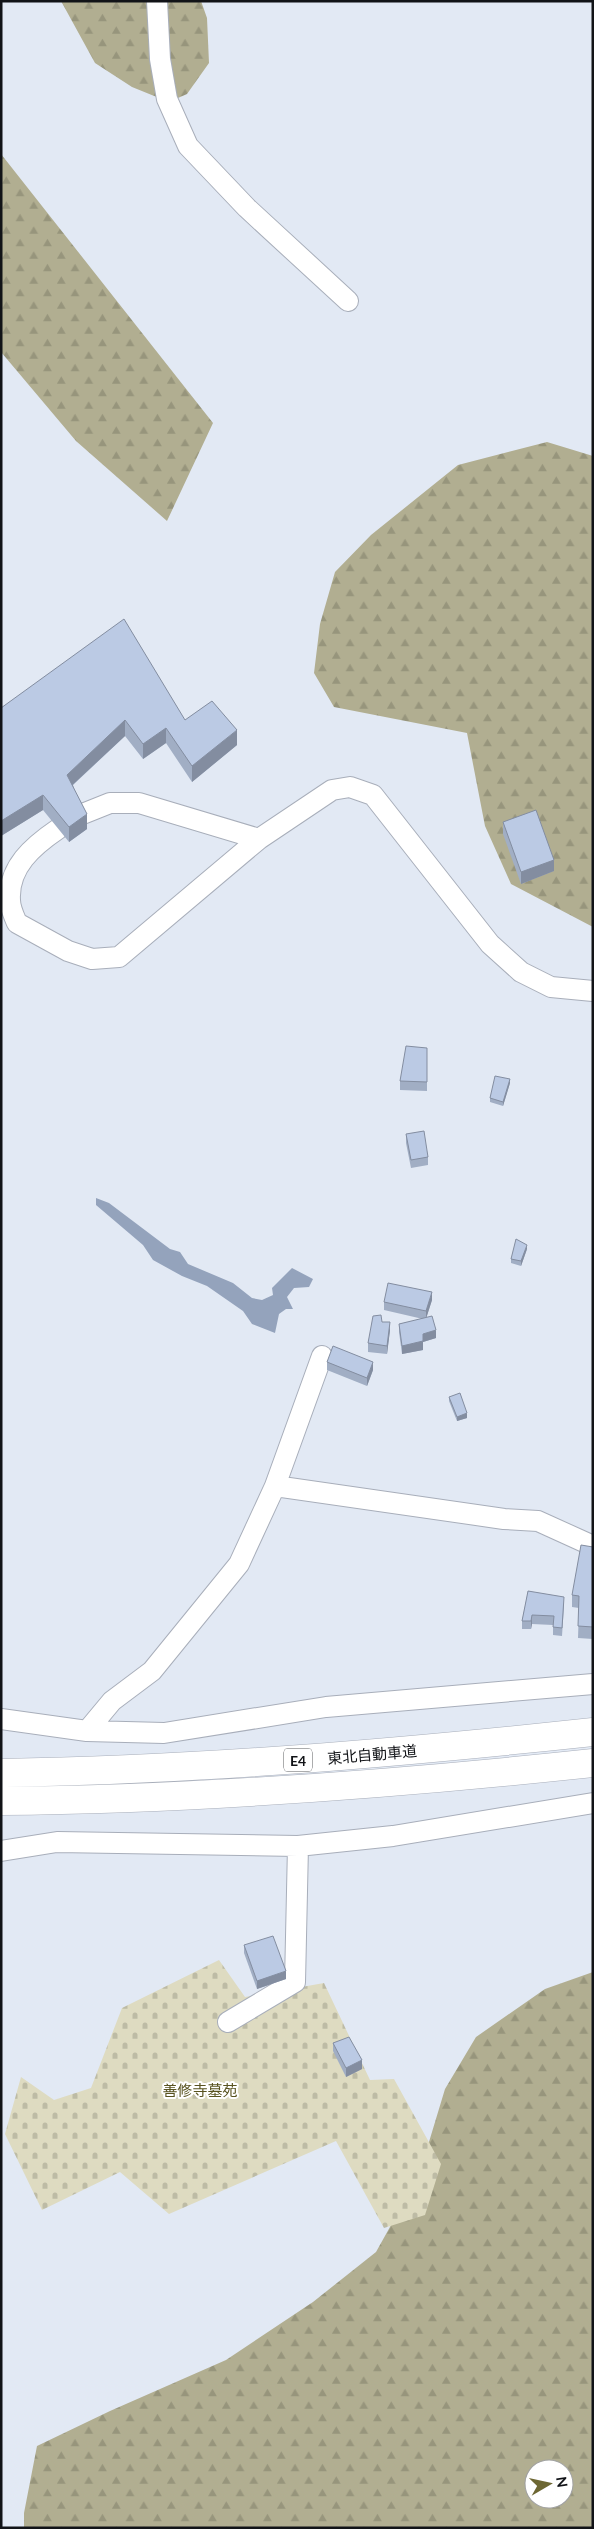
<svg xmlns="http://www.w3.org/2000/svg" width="594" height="2529" viewBox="0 0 594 2529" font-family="Lato,'Noto Sans JP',sans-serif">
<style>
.forest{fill:url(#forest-firs);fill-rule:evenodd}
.cemetery{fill:url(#cemetery-stones)}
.water{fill:#94a3bc}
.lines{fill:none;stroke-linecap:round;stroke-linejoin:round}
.minor-casing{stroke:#a8aeba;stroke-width:22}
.highway-casing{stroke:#a8aeba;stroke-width:29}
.minor{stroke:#fff;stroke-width:20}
.highway{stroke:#fff;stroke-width:28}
.wall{fill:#a1aec4}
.shaded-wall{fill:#838da0}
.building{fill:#bbcae4;stroke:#838da0}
.labels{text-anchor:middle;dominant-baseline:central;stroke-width:4;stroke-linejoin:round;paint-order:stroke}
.shield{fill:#fff;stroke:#585a5d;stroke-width:1}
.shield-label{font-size:14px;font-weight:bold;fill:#111317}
.street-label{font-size:15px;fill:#111317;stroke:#fff}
.park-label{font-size:15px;fill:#595320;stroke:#fff}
</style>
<defs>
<pattern id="forest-firs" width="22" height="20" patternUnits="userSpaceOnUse" patternTransform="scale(1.25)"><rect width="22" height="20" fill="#b1ae91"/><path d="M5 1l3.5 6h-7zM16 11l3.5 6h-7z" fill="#97957c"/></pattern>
<pattern id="cemetery-stones" width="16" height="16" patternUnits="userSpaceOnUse" patternTransform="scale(1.25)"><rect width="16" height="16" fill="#dedbc1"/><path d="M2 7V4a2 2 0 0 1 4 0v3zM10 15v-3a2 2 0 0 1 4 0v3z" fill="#bdbba5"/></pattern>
</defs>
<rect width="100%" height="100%" fill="#e2e9f4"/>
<path class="forest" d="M 61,1 L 201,1 L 207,18 L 209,63 L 187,94 L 169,102 L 132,87 L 95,63 Z
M 1,154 L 213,423 L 167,521 L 76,441 L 1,352 Z
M 547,442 L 593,456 L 593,927 L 511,884 L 485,826 L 467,733 L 334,707 L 314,673 L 320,624 L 335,572 L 371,535 L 458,465 Z
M 593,1972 L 593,2528 L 24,2528 L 24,2513 L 37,2446 L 110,2411 L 226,2360 L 313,2302 L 376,2252 L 419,2175 L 445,2089 L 476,2037 L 545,1989 ZM 534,2469 L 564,2469 L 564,2499 L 534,2499 Z"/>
<path class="cemetery" d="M 219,1960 L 245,1997 L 324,1983 L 370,2080 L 394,2079 L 441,2164 L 425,2215 L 384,2228 L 336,2141 L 169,2214 L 120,2172 L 42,2210 L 5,2134 L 21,2077 L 54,2100 L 91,2088 L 122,2008 Z"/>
<path class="water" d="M 96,1198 L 109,1203 L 170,1249 L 180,1252 L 188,1264 L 233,1283 L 252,1298 L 262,1300 L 273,1295 L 272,1288 L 292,1268 L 313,1279 L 309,1287 L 294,1288 L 287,1297 L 293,1309 L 286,1309 L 279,1314 L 275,1333 L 252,1324 L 243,1311 L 207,1286 L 182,1276 L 153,1260 L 143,1245 L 96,1205 Z"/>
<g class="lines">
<defs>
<path id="minor" d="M 157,1 L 160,59 L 167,99 L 188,146 L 247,208 L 348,301
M 58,829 C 33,846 8,867 10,900 C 10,908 14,916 17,923 L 68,951 L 92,959 L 119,957 L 259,839 L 139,803 L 110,803 L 80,815
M 259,839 L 332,790 L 350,787 L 373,795 L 490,944 L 521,972 L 551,987 L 593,991
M 275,1486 L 504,1519 L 538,1521 L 593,1546
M 1,1719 L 87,1731 L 164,1733 L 326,1707 L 593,1684
M 87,1731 L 112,1701 L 152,1671 L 239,1564 L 275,1486 L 322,1356
M 1,1851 L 57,1842 L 298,1846 L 393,1836 L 593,1803
M 228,2022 L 295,1982 L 298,1846"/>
<path id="highway" d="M 1,1773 C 199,1770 396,1753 593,1732
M 1,1801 C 199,1799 396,1784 593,1763"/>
</defs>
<use href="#minor" class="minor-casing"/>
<use href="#highway" class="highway-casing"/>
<use href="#minor" class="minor"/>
<use href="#highway" class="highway"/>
</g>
<path class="wall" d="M 1,708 L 185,720 L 237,745 L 192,782 L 166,743 L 143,759 L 125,736 L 73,785 L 87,829 L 69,842 L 43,810 L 1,836 Z
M 503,822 L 554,871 L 521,884 L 503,834 Z
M 427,1048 L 427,1091 L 400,1090 L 400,1081 Z
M 510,1083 L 503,1106 L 490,1102 L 490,1098 Z
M 406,1134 L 428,1157 L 428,1165 L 411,1168 L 406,1143 Z
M 527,1249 L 521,1266 L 511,1263 L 511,1259 Z
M 432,1300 L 426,1318 L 436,1338 L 423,1342 L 423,1350 L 402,1354 L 399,1332 L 399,1324 L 423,1319 L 384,1310 L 384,1302 Z
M 382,1322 L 390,1330 L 387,1354 L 368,1352 L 368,1343 Z
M 327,1362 L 373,1370 L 367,1386 L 327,1370 Z
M 449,1397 L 467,1418 L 457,1421 L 449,1401 Z
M 593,1547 L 593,1639 L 578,1638 L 579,1608 L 572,1607 L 572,1595 Z
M 528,1591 L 564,1605 L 562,1636 L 553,1635 L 553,1625 L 532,1624 L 531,1629 L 522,1629 L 522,1621 Z
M 244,1945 L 286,1979 L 257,1989 L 244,1953 Z
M 333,2043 L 362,2069 L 346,2077 L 333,2051 Z"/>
<path class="shaded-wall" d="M 125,720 L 125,736 L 67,790 L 67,775 Z
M 166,728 L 166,743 L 143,759 L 143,744 Z
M 237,730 L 237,745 L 192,782 L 192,766 Z
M 43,795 L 43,810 L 1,836 L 1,821 Z
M 87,814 L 87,829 L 69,842 L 69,827 Z
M 554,860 L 554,871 L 521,884 L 521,872 Z
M 510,1079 L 510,1083 L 503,1106 L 503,1102 Z
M 527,1245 L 527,1249 L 521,1266 L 521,1261 Z
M 432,1292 L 432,1300 L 426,1319 L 426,1311 Z
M 390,1322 L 390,1330 L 387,1354 L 387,1346 Z
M 436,1330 L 436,1338 L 423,1342 L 423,1334 Z
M 423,1341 L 423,1350 L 402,1354 L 402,1346 Z
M 373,1362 L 373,1370 L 367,1386 L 367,1378 Z
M 467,1413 L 467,1418 L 457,1421 L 457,1417 Z
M 532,1615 L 532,1624 L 531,1629 L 531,1621 Z
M 286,1971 L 286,1979 L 257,1989 L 257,1981 Z
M 362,2060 L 362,2069 L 346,2077 L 346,2068 Z"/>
<path class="building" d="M 124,619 L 185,720 L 212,701 L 237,730 L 192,766 L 166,728 L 143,744 L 125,720 L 67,775 L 87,814 L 69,827 L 43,795 L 1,821 L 1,708 Z
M 536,810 L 554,860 L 521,872 L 503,822 Z
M 406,1046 L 427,1048 L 427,1082 L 400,1081 Z
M 495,1076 L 510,1079 L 503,1102 L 490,1098 Z
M 424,1131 L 428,1157 L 411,1160 L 406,1134 Z
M 516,1239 L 527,1245 L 521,1261 L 511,1259 Z
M 388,1283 L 432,1292 L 426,1311 L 384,1302 Z
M 381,1315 L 382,1322 L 390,1322 L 387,1346 L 368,1343 L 373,1316 Z
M 432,1316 L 436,1330 L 423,1334 L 423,1341 L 402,1346 L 399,1324 Z
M 333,1346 L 373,1362 L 367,1378 L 327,1362 Z
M 460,1393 L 467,1413 L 457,1417 L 449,1397 Z
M 581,1545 L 593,1547 L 593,1627 L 578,1626 L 579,1596 L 572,1595 Z
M 528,1591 L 564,1597 L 562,1628 L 553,1627 L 554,1616 L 532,1615 L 531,1621 L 522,1621 Z
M 273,1936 L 286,1971 L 257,1981 L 244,1945 Z
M 349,2037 L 362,2060 L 346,2068 L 333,2043 Z"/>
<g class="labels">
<rect class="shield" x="284" y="1748.5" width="28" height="23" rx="4"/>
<g class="shield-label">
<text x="298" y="1760">E4</text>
</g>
<g class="street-label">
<text transform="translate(372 1754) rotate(-5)">東北自動車道</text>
</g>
<g class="park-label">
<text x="200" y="2090">善修寺墓苑</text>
</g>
</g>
<rect width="594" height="2529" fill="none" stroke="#111317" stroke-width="5"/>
<g transform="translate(549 2484) rotate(81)"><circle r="24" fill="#ffffff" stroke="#a0a1a2"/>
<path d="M0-4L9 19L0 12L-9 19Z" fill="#6d6733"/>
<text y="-8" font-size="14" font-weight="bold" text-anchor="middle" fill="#111317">N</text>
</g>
</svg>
